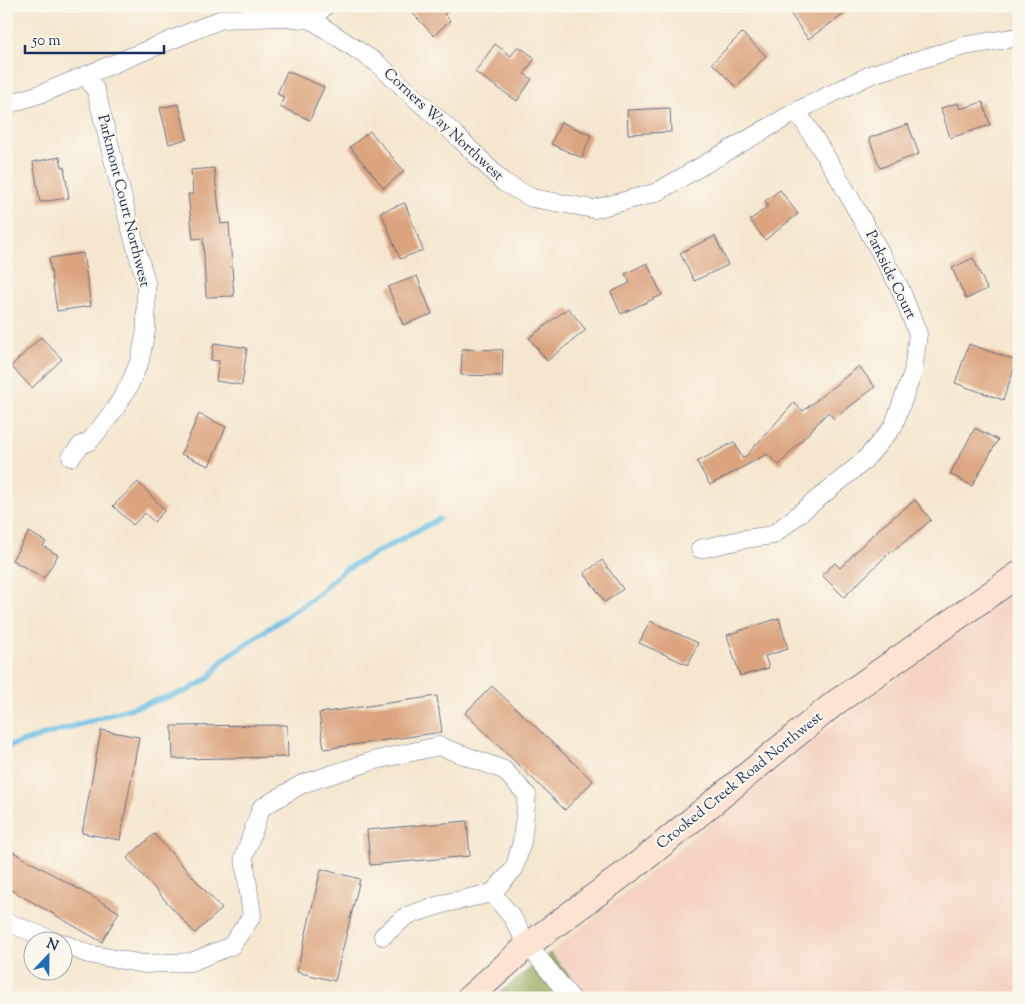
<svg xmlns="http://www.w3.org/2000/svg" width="1025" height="1004" viewBox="0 0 1025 1004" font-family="'Sorts Mill Goudy',serif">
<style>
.built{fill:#f4d3c1}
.forest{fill:#8ea85a;stroke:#546c5c}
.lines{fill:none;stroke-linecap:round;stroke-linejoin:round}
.stream{stroke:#67bee4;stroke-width:5.5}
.building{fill:#dba47f}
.street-casing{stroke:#676f86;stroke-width:19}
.secondary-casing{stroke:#676f86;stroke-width:27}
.street{stroke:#fff;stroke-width:18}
.secondary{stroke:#fee3d2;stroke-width:25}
.labels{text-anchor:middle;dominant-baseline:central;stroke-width:4.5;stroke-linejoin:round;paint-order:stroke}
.street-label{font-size:15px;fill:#1b2f5e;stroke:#fbf7ec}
</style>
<rect width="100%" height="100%" fill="#fbf7ec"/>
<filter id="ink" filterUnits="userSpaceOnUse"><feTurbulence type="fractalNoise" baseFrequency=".02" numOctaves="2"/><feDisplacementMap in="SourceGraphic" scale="10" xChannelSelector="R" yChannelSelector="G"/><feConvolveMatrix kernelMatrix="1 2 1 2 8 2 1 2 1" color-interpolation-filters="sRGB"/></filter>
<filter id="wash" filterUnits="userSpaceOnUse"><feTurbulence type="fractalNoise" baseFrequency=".0096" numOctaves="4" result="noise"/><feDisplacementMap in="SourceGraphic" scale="20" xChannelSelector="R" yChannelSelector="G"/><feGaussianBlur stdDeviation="1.12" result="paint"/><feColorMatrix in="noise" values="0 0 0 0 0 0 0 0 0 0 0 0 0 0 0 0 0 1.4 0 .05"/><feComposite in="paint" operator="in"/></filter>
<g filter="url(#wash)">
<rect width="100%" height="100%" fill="#f5e7cf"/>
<path class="built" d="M 1019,588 L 1019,998 L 588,998 L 550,953 L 820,735 Z"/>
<path class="forest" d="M 550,953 L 588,998 L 493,998 Z"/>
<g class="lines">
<path class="stream" d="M 6,747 L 187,691 L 209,678 L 224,659 L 312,599 L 344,570 L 439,519"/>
</g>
<g id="blocks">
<path class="building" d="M 406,6 L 453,6 L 444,14 L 450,20 L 434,36 Z
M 785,6 L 856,6 L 808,39 Z
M 742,33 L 766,56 L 736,87 L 712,63 Z
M 495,44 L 511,56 L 518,46 L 535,58 L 524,74 L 532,79 L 517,101 L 475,72 Z
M 287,71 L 324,87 L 310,120 L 280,107 L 284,97 L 277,94 Z
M 983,102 L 990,125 L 950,138 L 941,108 L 958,103 L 960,109 Z
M 179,104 L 187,139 L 169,144 L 160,108 Z
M 670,108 L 671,132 L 628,134 L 627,110 Z
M 561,122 L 591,135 L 582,158 L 551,144 Z
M 908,124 L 919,154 L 880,168 L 869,138 Z
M 370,131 L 404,171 L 384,188 L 350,147 Z
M 60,157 L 62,167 L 64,167 L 69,198 L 40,202 L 33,162 Z
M 214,168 L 221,224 L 229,223 L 234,296 L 206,297 L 203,238 L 193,239 L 188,194 L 193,194 L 191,170 Z
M 780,190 L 798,214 L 765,240 L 750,220 L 768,206 L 765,201 Z
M 405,203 L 423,250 L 400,259 L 381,212 Z
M 715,236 L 728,265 L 694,281 L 680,253 Z
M 83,253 L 91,306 L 57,311 L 49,258 Z
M 973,258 L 987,289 L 966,299 L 952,268 Z
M 647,263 L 662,295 L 621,314 L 611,292 L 630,283 L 625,274 Z
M 417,276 L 432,314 L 403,325 L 388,287 Z
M 568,308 L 586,330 L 547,361 L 529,338 Z
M 41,337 L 62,359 L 32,388 L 11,366 Z
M 214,343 L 247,348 L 242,385 L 216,381 L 219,361 L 211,360 Z
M 969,344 L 1017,361 L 1003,400 L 955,383 Z
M 462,349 L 503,350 L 502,376 L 461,375 Z
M 859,366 L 875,387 L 834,419 L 828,412 L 779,465 L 767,454 L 710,485 L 697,462 L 734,442 L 743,459 L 794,403 L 803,411 Z
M 199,414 L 226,427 L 209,466 L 181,454 Z
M 975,428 L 998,440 L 972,486 L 950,474 Z
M 138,482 L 165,510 L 154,522 L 145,513 L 133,525 L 113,506 Z
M 915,500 L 931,520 L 892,552 L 891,551 L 844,597 L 822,575 L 835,563 L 840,568 L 875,532 Z
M 29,532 L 46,542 L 43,546 L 58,555 L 44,578 L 12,560 Z
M 602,560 L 623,589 L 605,602 L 584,573 Z
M 779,618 L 788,649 L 765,656 L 769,668 L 740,676 L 727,635 Z
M 650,621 L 698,643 L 688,665 L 639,643 Z
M 492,686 L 593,781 L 565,810 L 465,713 Z
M 437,696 L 442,732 L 324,749 L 319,713 Z
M 287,725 L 288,757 L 173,759 L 172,726 Z
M 101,730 L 139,737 L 120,840 L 82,833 Z
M 467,821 L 470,856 L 370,865 L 367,830 Z
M 154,834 L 222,909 L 195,933 L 127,858 Z
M 6,848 L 119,912 L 102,942 L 6,887 Z
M 321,869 L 360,879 L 335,981 L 297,972 Z"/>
</g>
</g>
<g filter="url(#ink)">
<use href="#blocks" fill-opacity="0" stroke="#676f86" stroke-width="1"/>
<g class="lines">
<defs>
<path id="street" d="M 312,20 L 325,6
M 6,105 L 43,93 L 222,19 L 285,17 L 312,20 L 377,63 L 461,140 L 503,182 L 532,198 L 594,209 L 655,193 L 797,111 L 872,74 L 964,46 L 1019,37
M 71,457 L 81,445 L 90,441 L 115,409 L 129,386 L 140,360 L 146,330 L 146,282 L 128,219 L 96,91 L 86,75
M 700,549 L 745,539 L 773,535 L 863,462 L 893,427 L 913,372 L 918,334 L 900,288 L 835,171 L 797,111
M 492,893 L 512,917 L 528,945 L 571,998
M 6,922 L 58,942
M 62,943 L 88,954 L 144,964 L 191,962 L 231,946 L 252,916 L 244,857 L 261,808 L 302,784 L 376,760 L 439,746 L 504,770 L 527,795 L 522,842 L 514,869 L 492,893 L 446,903 L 406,916 L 383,936"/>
<path id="secondary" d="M 469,998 L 528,945 L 643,860 L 835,703 L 1019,574"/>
</defs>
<use href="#street" class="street-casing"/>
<use href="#secondary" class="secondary-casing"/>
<use href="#street" class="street"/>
<use href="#secondary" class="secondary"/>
</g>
</g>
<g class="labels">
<g class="street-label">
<text transform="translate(443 125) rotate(43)">Corners Way Northwest</text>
<text transform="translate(123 201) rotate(76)">Parkmont Court Northwest</text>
<text transform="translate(890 275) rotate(64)">Parkside Court</text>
<text transform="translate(740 781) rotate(-39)">Crooked Creek Road Northwest</text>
</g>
</g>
<rect width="1025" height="1004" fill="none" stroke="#fbf7ec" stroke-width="25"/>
<g transform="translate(48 956) rotate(22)"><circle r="24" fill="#fbf7ec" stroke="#a1a7b3"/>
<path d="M0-4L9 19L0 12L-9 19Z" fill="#1f6fb2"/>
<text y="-8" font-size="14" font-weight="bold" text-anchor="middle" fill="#1b2f5e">N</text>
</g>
<path d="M25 45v8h139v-8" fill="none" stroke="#1b2f5e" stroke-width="2.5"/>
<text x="32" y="45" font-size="15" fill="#1b2f5e" stroke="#fbf7ec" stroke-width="4" paint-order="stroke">50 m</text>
</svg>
